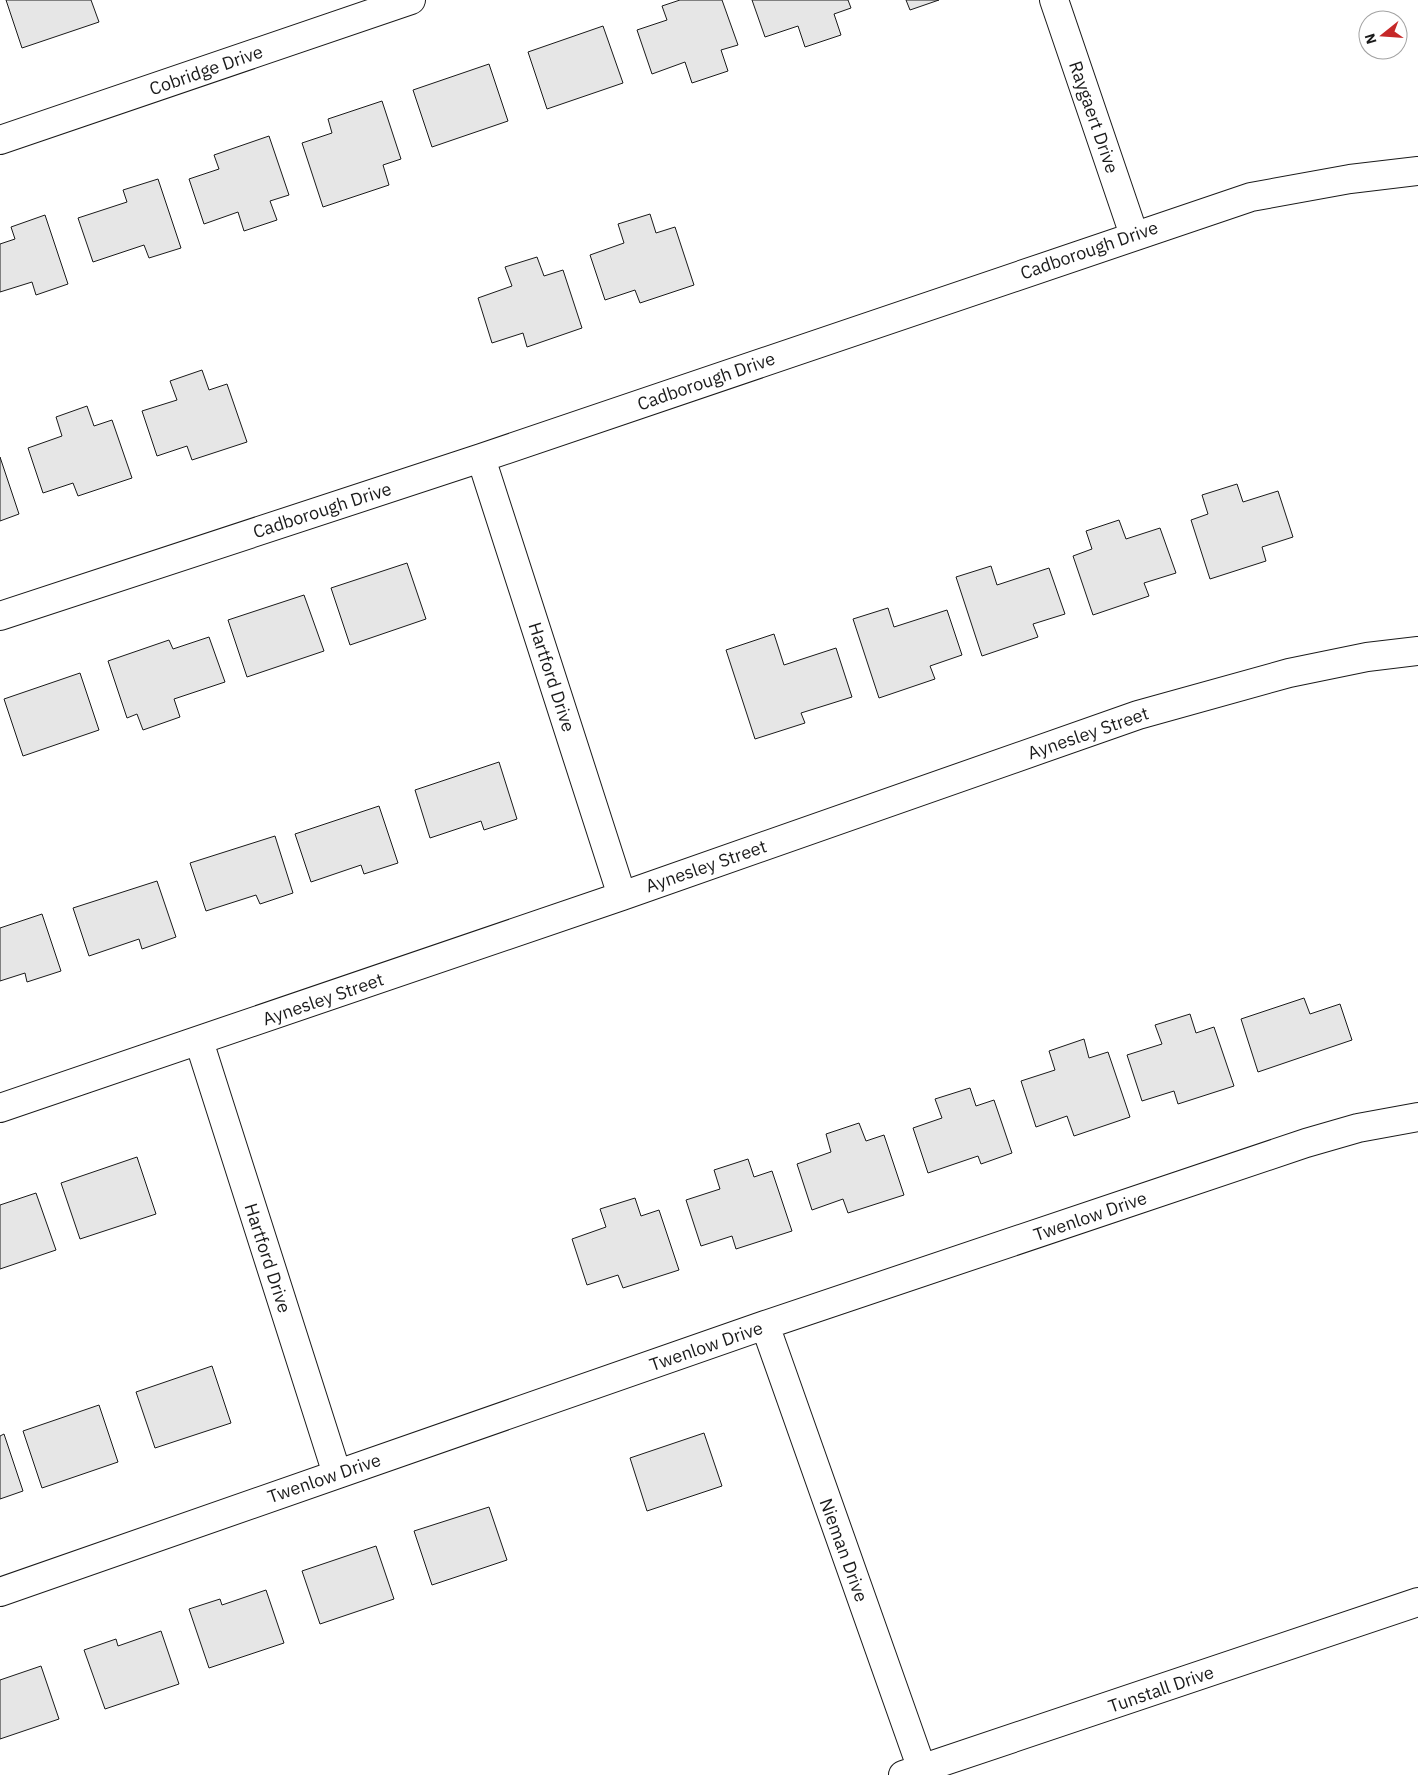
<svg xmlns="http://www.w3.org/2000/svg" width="1418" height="1775" viewBox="0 0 1418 1775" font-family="'IBM Plex Sans',sans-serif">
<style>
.building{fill:#e6e6e6;stroke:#1a1a1a}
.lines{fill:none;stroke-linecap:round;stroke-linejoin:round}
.street-casing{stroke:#1a1a1a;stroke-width:30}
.street{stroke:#fff;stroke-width:28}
.labels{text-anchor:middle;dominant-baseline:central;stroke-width:4;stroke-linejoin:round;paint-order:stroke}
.street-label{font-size:18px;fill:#1a1a1a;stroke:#fff}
</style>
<rect width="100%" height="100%" fill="#fff"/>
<path class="building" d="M 6,0 L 91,0 L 99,22 L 22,48 Z
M 680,0 L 722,0 L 738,45 L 721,50 L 728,71 L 692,83 L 685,62 L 652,74 L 637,30 L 667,20 L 662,6 Z
M 752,0 L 848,0 L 851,8 L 834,14 L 841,35 L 805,47 L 798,26 L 765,37 Z
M 906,0 L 939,0 L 910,10 Z
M 603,26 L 623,83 L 547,109 L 528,52 Z
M 489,64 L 508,121 L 432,147 L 413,90 Z
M 382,101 L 401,159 L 383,165 L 389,185 L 323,207 L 302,143 L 332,133 L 328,119 Z
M 269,136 L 289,195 L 270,201 L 277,220 L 244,231 L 238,212 L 204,224 L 189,179 L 219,169 L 214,155 Z
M 158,179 L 181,248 L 149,258 L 144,245 L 93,262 L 78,218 L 127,202 L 123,190 Z
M 650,214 L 656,233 L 675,227 L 694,285 L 640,303 L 635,290 L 605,300 L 590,255 L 624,243 L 618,224 Z
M 45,215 L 68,284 L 36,295 L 32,282 L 0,292 L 0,244 L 15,239 L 11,227 Z
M 537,257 L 544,276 L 563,270 L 582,328 L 527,347 L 523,333 L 492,343 L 478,298 L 512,286 L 505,267 Z
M 202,370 L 209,390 L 227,384 L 247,442 L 192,460 L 187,446 L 157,456 L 142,411 L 177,400 L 170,381 Z
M 87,406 L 94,426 L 112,420 L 132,478 L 78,496 L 73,483 L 43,493 L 28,448 L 62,436 L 56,417 Z
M 0,457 L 19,514 L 0,521 Z
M 1237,484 L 1243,502 L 1278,491 L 1293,537 L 1262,547 L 1266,561 L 1210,579 L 1191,520 L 1208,514 L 1202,495 Z
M 1119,520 L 1126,539 L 1160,528 L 1176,573 L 1144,583 L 1149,596 L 1093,615 L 1073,556 L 1092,549 L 1086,531 Z
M 407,563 L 426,619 L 350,645 L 331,588 Z
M 991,566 L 997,585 L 1049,568 L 1065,614 L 1033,624 L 1038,637 L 982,656 L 956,577 Z
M 304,595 L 324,651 L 247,677 L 228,620 Z
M 888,608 L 894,627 L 947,610 L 962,655 L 930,666 L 935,679 L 879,698 L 853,619 Z
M 774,634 L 784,665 L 836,648 L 852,697 L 801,713 L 805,723 L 755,739 L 726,650 Z
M 209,637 L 225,682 L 174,699 L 180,717 L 143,730 L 137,714 L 127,718 L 108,661 L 169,640 L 173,649 Z
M 80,673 L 99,730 L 23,756 L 4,699 Z
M 499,762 L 517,819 L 484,830 L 481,821 L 430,838 L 415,790 Z
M 379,806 L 398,863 L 364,874 L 361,865 L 311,882 L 295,834 Z
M 275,836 L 293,893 L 260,904 L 256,895 L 206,911 L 190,863 Z
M 157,881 L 176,937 L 142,949 L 139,939 L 89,956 L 73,908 Z
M 42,914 L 61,971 L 27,982 L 25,973 L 0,981 L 0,928 Z
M 1304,998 L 1310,1014 L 1340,1004 L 1352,1040 L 1258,1072 L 1241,1019 Z
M 1190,1014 L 1196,1033 L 1214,1027 L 1234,1086 L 1178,1104 L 1174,1091 L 1142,1101 L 1127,1055 L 1162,1044 L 1155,1025 Z
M 1084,1039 L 1089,1058 L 1108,1052 L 1130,1117 L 1074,1136 L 1067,1116 L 1036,1127 L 1021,1081 L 1055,1070 L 1049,1051 Z
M 970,1088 L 976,1106 L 994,1100 L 1012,1153 L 981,1164 L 978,1156 L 928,1173 L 913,1128 L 942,1118 L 935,1099 Z
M 859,1123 L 866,1141 L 884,1135 L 904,1195 L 848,1213 L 843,1199 L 812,1210 L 797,1164 L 831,1152 L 826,1134 Z
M 137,1157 L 156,1214 L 80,1239 L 61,1183 Z
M 748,1159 L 754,1177 L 772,1171 L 792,1231 L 736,1249 L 732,1236 L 701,1246 L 686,1200 L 720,1189 L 714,1170 Z
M 36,1193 L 56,1250 L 0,1269 L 0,1205 Z
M 635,1198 L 641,1216 L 659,1210 L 679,1270 L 623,1288 L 618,1275 L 587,1285 L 572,1239 L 606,1227 L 600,1209 Z
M 212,1366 L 231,1423 L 155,1448 L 136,1392 Z
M 99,1405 L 118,1462 L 42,1488 L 23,1431 Z
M 704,1433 L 722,1486 L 647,1511 L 630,1458 Z
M 4,1434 L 23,1491 L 0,1499 L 0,1436 Z
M 489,1507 L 507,1560 L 432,1585 L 414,1531 Z
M 376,1546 L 394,1599 L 320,1624 L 302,1571 Z
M 266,1590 L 284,1643 L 209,1668 L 189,1609 L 220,1599 L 222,1605 Z
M 161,1631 L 179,1684 L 105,1709 L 84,1650 L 116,1639 L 118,1646 Z
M 41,1666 L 59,1719 L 0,1739 L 0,1680 Z"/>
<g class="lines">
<defs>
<path id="street" d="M 1054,0 L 1134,235
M 0,140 L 411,0
M 481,458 L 622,896
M 0,616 L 481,458 L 1251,197 L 1350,179 L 1418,171
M 199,1041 L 337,1474
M 0,1108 L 622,896 L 1138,715 L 1289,673 L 1367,657 L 1418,651
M 765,1325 L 924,1775
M 0,1592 L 765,1325 L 1306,1143 L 1358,1128 L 1418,1117
M 903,1775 L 1418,1602"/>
</defs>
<use href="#street" class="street-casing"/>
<use href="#street" class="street"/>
</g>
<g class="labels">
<g class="street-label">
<text transform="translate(206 70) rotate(-19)">Cobridge Drive</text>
<text transform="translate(1094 117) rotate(71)">Raygaert Drive</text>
<text transform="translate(1089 250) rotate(-19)">Cadborough Drive</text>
<text transform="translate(706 381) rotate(-19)">Cadborough Drive</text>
<text transform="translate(322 510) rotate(-18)">Cadborough Drive</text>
<text transform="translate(552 677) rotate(72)">Hartford Drive</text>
<text transform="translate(1088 733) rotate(-19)">Aynesley Street</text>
<text transform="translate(706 866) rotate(-19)">Aynesley Street</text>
<text transform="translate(323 999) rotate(-19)">Aynesley Street</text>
<text transform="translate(1090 1216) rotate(-19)">Twenlow Drive</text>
<text transform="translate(268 1258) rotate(72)">Hartford Drive</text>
<text transform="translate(706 1346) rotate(-19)">Twenlow Drive</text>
<text transform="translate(324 1478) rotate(-19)">Twenlow Drive</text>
<text transform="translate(844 1550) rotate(70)">Nieman Drive</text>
<text transform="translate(1161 1689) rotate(-19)">Tunstall Drive</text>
</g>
</g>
<g transform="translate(1383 35) rotate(253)"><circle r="24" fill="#ffffff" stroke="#a3a3a3"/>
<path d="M0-4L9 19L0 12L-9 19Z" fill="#c62828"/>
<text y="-8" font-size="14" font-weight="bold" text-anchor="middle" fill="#1a1a1a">N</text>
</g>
</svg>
